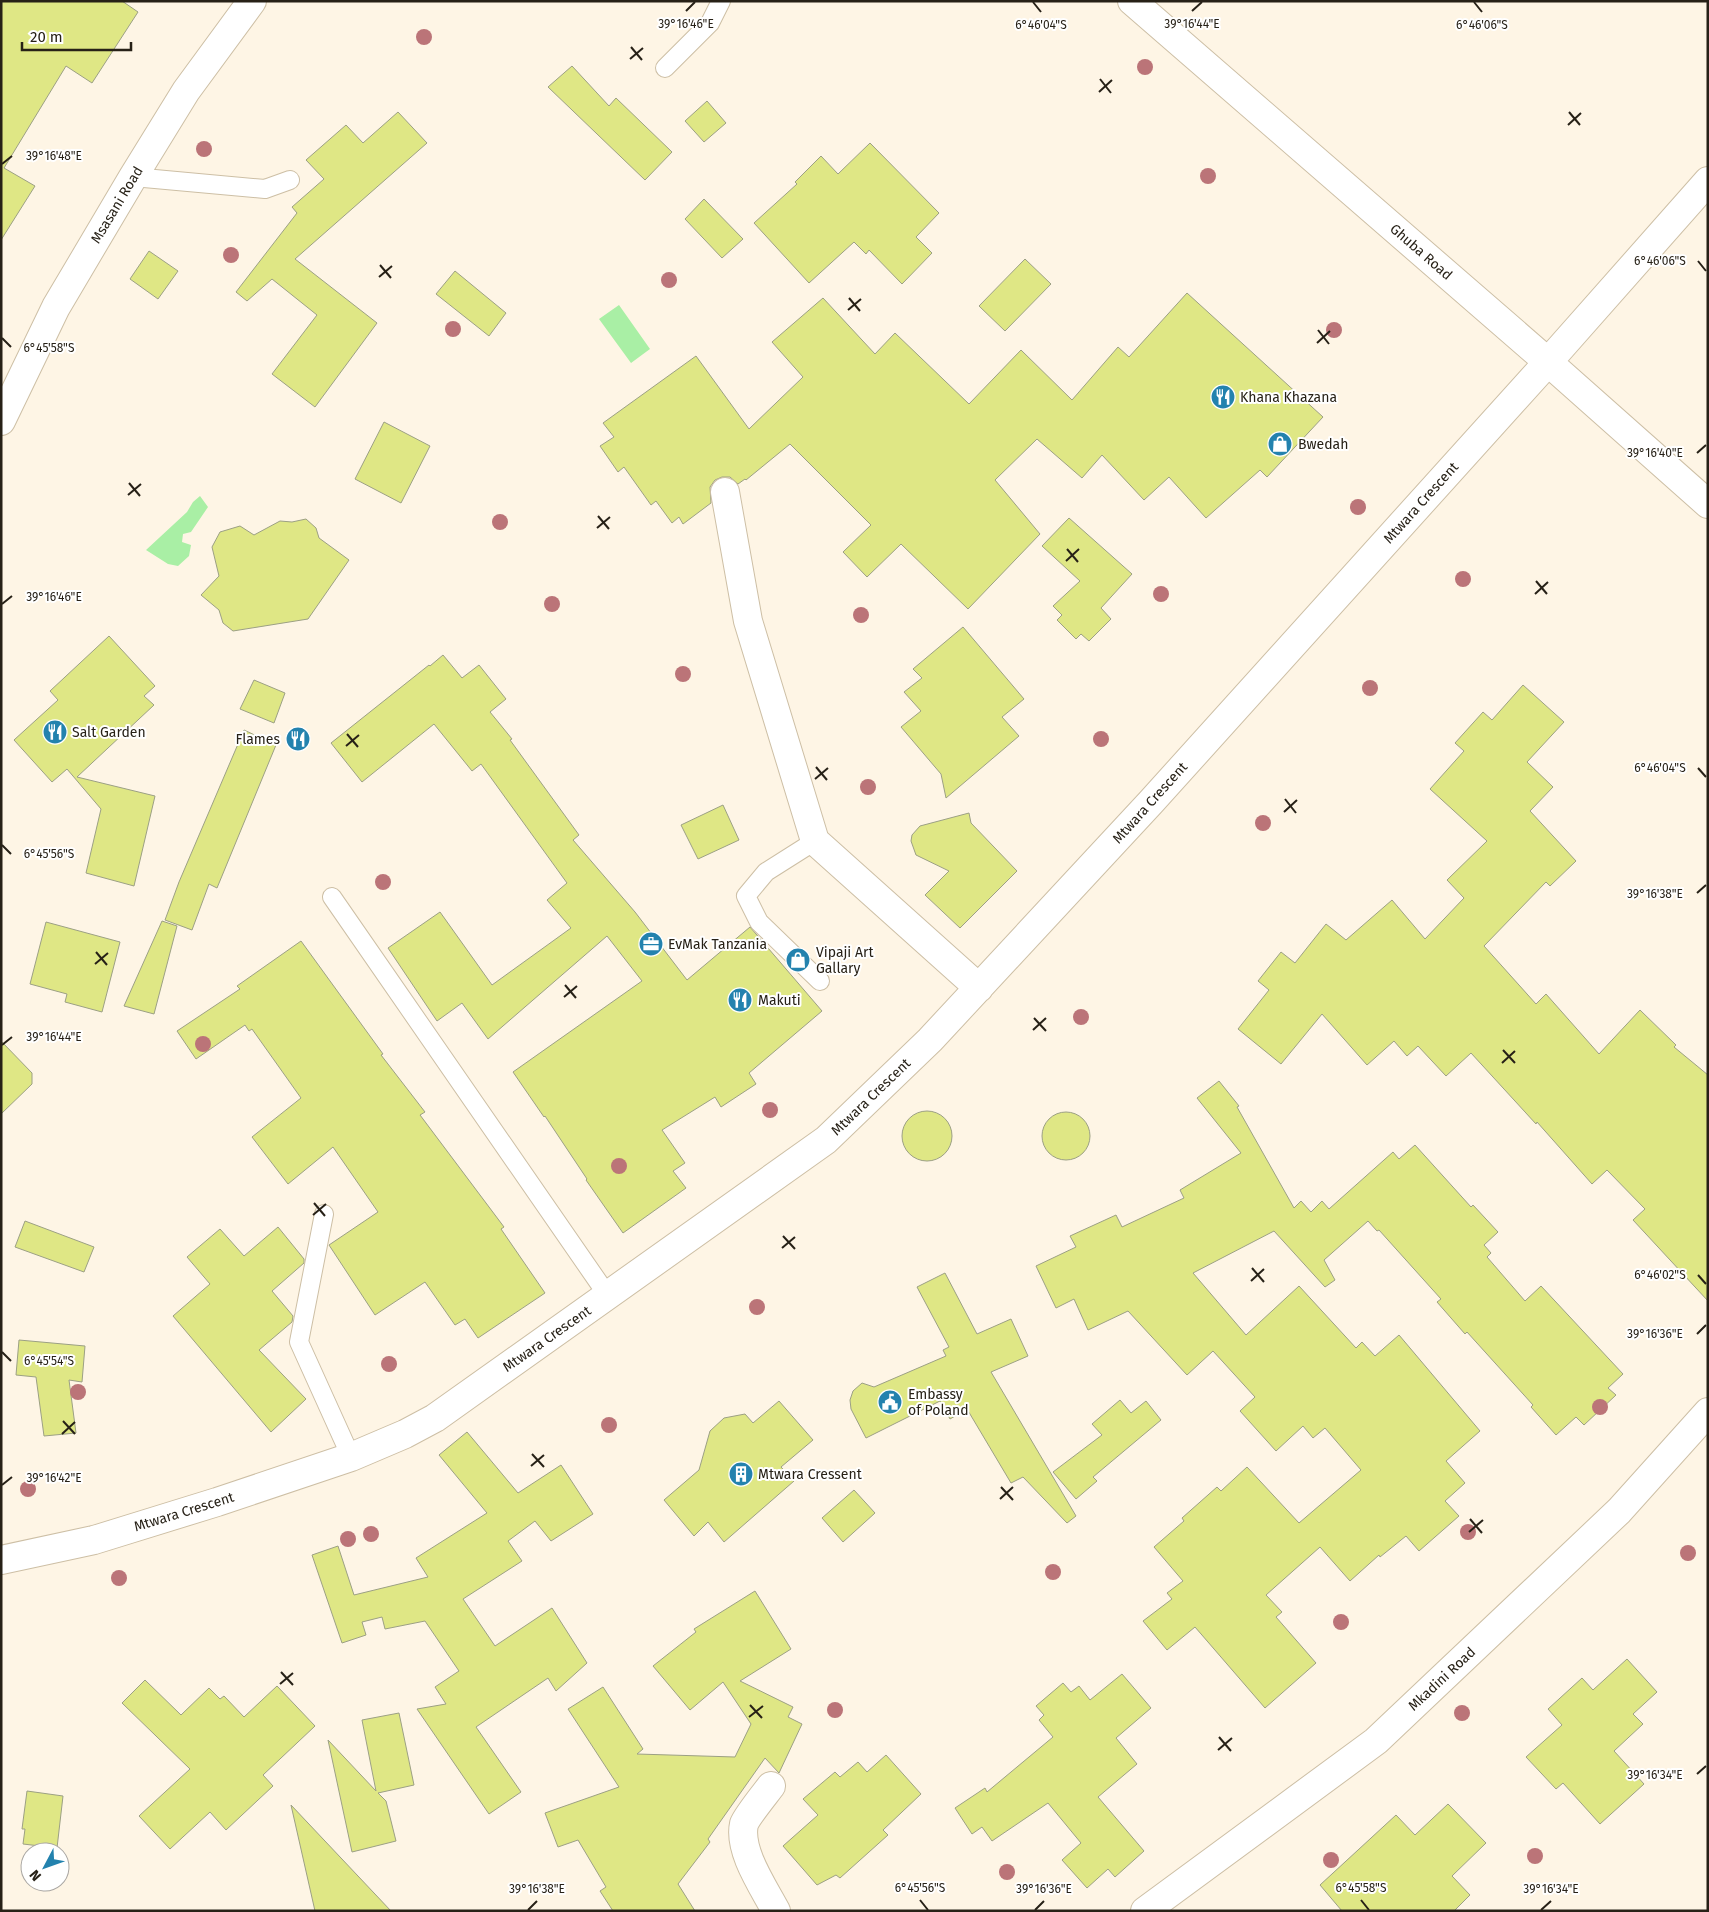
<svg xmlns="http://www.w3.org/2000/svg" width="1709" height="1912" viewBox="0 0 1709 1912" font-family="'Fira Sans',sans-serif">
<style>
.water{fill:#a9efa5}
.building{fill:#dfe785;stroke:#9ca084}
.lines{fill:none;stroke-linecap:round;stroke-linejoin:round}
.lane-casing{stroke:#cdbfa5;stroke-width:20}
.street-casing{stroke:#cdbfa5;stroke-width:30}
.lane{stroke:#fff;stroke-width:18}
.street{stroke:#fff;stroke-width:28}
.tree{fill:#bb7478}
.ticks{fill:none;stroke:#272117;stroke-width:2}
.labels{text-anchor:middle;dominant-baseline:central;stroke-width:4;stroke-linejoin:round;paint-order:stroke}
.street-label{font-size:14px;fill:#272117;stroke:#fff}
.poi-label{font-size:14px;fill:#272117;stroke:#fff;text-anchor:start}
.ticks-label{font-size:12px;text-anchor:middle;fill:#272117;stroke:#fff;stroke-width:4;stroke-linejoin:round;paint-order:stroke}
</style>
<rect width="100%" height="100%" fill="#fef5e5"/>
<path class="water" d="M 619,305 L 650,349 L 631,363 L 599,319 Z
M 200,496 L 208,507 L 191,532 L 183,534 L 182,542 L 191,545 L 189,556 L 178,566 L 168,564 L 146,550 L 187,512 L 193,502 Z"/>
<path class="building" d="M 1,1 L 122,1 L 138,12 L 92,83 L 66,66 L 4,168 L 35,186 L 1,240 Z
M 572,66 L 609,106 L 616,98 L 672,152 L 645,180 L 548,87 Z
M 707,101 L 726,123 L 704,142 L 685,121 Z
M 398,112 L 427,143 L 295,259 L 377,323 L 315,407 L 272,374 L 317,315 L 272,279 L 247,301 L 236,292 L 297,213 L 292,207 L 324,179 L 306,160 L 346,125 L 363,143 Z
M 870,143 L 939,213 L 916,237 L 932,253 L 902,284 L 869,250 L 866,254 L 854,242 L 809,283 L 754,223 L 797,184 L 795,182 L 821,156 L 838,174 Z
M 704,199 L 743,239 L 722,258 L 685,219 Z
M 149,251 L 178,271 L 158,299 L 130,279 Z
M 1025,259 L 1051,284 L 1005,331 L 979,306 Z
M 455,271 L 506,313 L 489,336 L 436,294 Z
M 1187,293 L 1323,417 L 1267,477 L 1260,470 L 1206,518 L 1169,477 L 1144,500 L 1102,455 L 1082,478 L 1037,439 L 995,480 L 1040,534 L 968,609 L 901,544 L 867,577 L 843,552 L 871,525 L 790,444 L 746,480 L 745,479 L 738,484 L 730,477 L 722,477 L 715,480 L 710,487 L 711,503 L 683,524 L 679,517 L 672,523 L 656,501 L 651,505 L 624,467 L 618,472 L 600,446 L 614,437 L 603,423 L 696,356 L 749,429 L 803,377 L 772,342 L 823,298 L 875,354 L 895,333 L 969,404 L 1021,350 L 1072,400 L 1118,347 L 1129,357 Z
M 384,422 L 430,446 L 401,503 L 355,479 Z
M 1069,518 L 1132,574 L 1101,608 L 1111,619 L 1089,641 L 1081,634 L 1076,639 L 1057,620 L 1062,615 L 1053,606 L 1080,581 L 1042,546 Z
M 306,519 L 316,528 L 319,538 L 349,560 L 308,619 L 233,631 L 223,623 L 219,610 L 201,595 L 219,576 L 212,547 L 220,532 L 240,526 L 254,535 L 280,521 L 292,522 Z
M 963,627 L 1024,699 L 1002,717 L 1019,736 L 946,798 L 941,774 L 901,727 L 921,711 L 904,692 L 922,678 L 913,669 Z
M 109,636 L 155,686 L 144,696 L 154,705 L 77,777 L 155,796 L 134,886 L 86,873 L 101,809 L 67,769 L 52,782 L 14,740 L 58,700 L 50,691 Z
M 443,655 L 462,678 L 479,665 L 506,699 L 490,712 L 512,739 L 510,740 L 579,835 L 573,840 L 635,912 L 687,980 L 750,927 L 822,1011 L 749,1073 L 756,1084 L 721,1107 L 715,1097 L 662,1130 L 685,1163 L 673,1171 L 686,1188 L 623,1233 L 586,1180 L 587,1179 L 545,1116 L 544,1117 L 513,1072 L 642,981 L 607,936 L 488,1039 L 462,1003 L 437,1021 L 388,948 L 440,912 L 492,985 L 571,928 L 547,900 L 567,883 L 481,764 L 472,771 L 434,724 L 362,782 L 331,743 L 429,665 L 430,666 Z
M 254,680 L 285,693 L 274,723 L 240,709 Z
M 1523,685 L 1564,722 L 1527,762 L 1553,787 L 1530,811 L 1576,861 L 1550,886 L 1546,882 L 1484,946 L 1536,1004 L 1546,994 L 1599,1054 L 1640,1010 L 1676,1045 L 1674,1047 L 1708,1075 L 1708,1301 L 1633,1220 L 1645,1209 L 1607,1170 L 1592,1184 L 1537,1122 L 1536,1124 L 1471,1053 L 1446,1076 L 1418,1046 L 1407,1056 L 1394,1041 L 1367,1065 L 1322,1014 L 1281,1064 L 1238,1029 L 1269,990 L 1258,981 L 1281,952 L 1295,963 L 1326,924 L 1346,940 L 1392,900 L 1425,939 L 1464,898 L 1447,880 L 1487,841 L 1430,789 L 1464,751 L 1455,743 L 1483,712 L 1492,720 Z
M 244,730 L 276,745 L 217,888 L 209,884 L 192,930 L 165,920 L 179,882 Z
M 723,805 L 739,840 L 698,859 L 681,825 Z
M 969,813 L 971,823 L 1017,871 L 960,928 L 925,895 L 949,871 L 916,855 L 911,841 L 912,835 L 920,826 Z
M 162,921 L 177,926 L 154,1014 L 124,1006 Z
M 46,922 L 120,942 L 102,1012 L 65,1002 L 67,994 L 30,984 Z
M 301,941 L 383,1054 L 381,1055 L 425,1112 L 420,1115 L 504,1227 L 501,1229 L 545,1293 L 478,1338 L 465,1319 L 455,1325 L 425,1282 L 375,1315 L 329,1245 L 378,1212 L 333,1147 L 288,1184 L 252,1137 L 301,1098 L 252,1029 L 249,1031 L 245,1025 L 196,1059 L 177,1031 L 240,989 L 237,986 Z
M 1,1041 L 32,1073 L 32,1084 L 1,1114 Z
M 1219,1081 L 1239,1106 L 1237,1107 L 1294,1208 L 1301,1201 L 1311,1212 L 1322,1201 L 1329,1209 L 1393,1152 L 1399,1159 L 1415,1145 L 1471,1207 L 1473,1205 L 1498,1232 L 1484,1245 L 1491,1253 L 1487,1257 L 1525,1301 L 1541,1286 L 1623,1374 L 1608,1388 L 1616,1395 L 1584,1425 L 1576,1417 L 1556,1435 L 1531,1407 L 1533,1405 L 1467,1332 L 1465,1334 L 1437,1302 L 1441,1299 L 1379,1230 L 1377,1231 L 1368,1221 L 1324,1260 L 1335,1280 L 1325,1287 L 1274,1231 L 1193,1273 L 1246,1335 L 1299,1286 L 1356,1348 L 1362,1342 L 1375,1356 L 1399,1335 L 1480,1431 L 1446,1461 L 1465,1483 L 1445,1501 L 1459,1516 L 1419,1551 L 1406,1536 L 1380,1557 L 1379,1555 L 1350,1581 L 1320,1547 L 1266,1595 L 1282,1612 L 1276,1617 L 1316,1663 L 1265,1708 L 1195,1627 L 1167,1650 L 1143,1621 L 1172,1599 L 1167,1593 L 1183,1581 L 1154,1547 L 1184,1521 L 1182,1518 L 1217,1487 L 1221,1491 L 1247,1467 L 1299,1523 L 1361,1470 L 1325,1428 L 1313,1438 L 1303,1426 L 1276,1451 L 1240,1411 L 1255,1397 L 1213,1351 L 1187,1375 L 1128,1311 L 1088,1330 L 1074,1299 L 1056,1308 L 1036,1266 L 1076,1247 L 1070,1236 L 1116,1215 L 1122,1227 L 1184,1198 L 1180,1190 L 1241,1153 L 1197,1098 Z
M902 1136a25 25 0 1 1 50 0a25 25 0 1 1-50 0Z
M1042 1136a24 24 0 1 1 48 0a24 24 0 1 1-48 0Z
M 25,1221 L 94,1247 L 84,1272 L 15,1247 Z
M 278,1227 L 304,1259 L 304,1263 L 272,1291 L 293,1316 L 292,1322 L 259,1350 L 306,1399 L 271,1432 L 173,1316 L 210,1284 L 187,1257 L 220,1229 L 244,1256 Z
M 945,1273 L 977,1334 L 1011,1319 L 1028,1356 L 991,1372 L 1076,1516 L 1067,1523 L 1023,1477 L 1011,1483 L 967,1409 L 950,1419 L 940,1401 L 866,1438 L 851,1409 L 850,1400 L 853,1391 L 862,1383 L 874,1387 L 946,1356 L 943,1350 L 949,1347 L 917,1287 Z
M 19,1340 L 85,1346 L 82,1382 L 69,1380 L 76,1433 L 44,1436 L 36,1377 L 16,1375 Z
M 1120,1400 L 1131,1413 L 1146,1401 L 1161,1420 L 1093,1477 L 1097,1481 L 1076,1499 L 1053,1472 L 1102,1435 L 1092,1424 Z
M 779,1401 L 813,1440 L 781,1467 L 794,1481 L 724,1542 L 708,1522 L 694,1536 L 664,1500 L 699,1470 L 710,1431 L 724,1418 L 745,1414 L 753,1423 Z
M 467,1432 L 518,1493 L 561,1465 L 593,1514 L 551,1541 L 535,1521 L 508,1541 L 522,1561 L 463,1599 L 495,1646 L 552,1608 L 587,1663 L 556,1691 L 548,1678 L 476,1727 L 521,1792 L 489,1814 L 417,1709 L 446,1704 L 435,1687 L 459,1671 L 425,1621 L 385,1629 L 382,1617 L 362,1622 L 366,1635 L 342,1643 L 312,1555 L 338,1546 L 354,1595 L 428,1577 L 416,1558 L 487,1513 L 439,1455 Z
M 854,1490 L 875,1513 L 843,1542 L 822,1518 Z
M 755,1591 L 791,1649 L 740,1681 L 793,1707 L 788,1717 L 802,1724 L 779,1773 L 765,1758 L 708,1839 L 710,1842 L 678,1884 L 695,1911 L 613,1911 L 600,1891 L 606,1887 L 578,1840 L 558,1847 L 545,1813 L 619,1787 L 568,1709 L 603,1687 L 643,1749 L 637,1754 L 735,1757 L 751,1724 L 723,1682 L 690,1710 L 653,1666 L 696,1632 L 694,1629 Z
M 1627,1659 L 1657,1692 L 1633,1714 L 1643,1724 L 1614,1751 L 1644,1784 L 1600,1824 L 1563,1783 L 1556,1789 L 1526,1757 L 1562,1725 L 1548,1709 L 1582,1678 L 1593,1690 Z
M 1122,1674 L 1151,1708 L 1116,1738 L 1137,1764 L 1098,1797 L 1144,1851 L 1115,1877 L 1108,1869 L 1087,1888 L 1062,1860 L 1081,1843 L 1048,1803 L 992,1841 L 982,1827 L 972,1834 L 955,1808 L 985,1788 L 987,1792 L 1053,1737 L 1039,1720 L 1044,1715 L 1036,1706 L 1063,1683 L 1071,1692 L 1079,1686 L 1090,1700 Z
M 145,1680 L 181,1715 L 209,1688 L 220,1699 L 224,1696 L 244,1717 L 277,1686 L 315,1726 L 263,1775 L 273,1786 L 226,1830 L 210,1812 L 170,1849 L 139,1816 L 190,1769 L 122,1703 Z
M 399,1713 L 414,1785 L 378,1793 L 386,1801 L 396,1841 L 352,1852 L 328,1740 L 376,1791 L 362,1720 Z
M 886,1755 L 921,1794 L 883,1830 L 888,1835 L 840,1878 L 836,1875 L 817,1885 L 783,1846 L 818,1815 L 803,1799 L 835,1772 L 840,1777 L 858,1762 L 867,1772 Z
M 27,1791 L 63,1796 L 57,1848 L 23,1844 L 25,1829 L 22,1829 Z
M 1448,1804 L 1486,1843 L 1452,1876 L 1470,1895 L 1454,1911 L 1342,1911 L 1320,1885 L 1396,1815 L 1415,1835 Z
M 291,1805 L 391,1911 L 315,1911 Z"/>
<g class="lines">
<defs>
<path id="lane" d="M 665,68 L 710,23 L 721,1
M 133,177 L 265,189 L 290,180
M 815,841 L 766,872 L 746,896 L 759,922 L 820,981
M 332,897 L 608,1296
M 324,1214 L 299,1342 L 351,1457"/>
<path id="street" d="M 1132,1 L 1548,362 L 1708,504
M 1,421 L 56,307 L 133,177 L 186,91 L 252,1
M 725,492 L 748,621 L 815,841 L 979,988
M 1,1560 L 94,1540 L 217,1502 L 351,1457 L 405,1434 L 435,1418 L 826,1140 L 930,1040 L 1151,802 L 1548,362 L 1708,181
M 771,1786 C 765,1794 747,1816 744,1824 C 738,1851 764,1888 776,1911
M 1145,1911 L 1376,1741 L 1619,1511 L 1708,1412"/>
</defs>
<use href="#lane" class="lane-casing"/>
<use href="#street" class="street-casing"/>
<use href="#lane" class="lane"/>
<use href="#street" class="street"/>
</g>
<g class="tree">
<circle cx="424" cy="37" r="8"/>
<circle cx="1145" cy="67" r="8"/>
<circle cx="204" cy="149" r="8"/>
<circle cx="1208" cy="176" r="8"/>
<circle cx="231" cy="255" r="8"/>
<circle cx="669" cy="280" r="8"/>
<circle cx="453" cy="329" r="8"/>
<circle cx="1334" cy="330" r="8"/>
<circle cx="1358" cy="507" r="8"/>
<circle cx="500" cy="522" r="8"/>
<circle cx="1463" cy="579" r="8"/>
<circle cx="1161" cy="594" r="8"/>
<circle cx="552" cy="604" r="8"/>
<circle cx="861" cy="615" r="8"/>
<circle cx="683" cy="674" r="8"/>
<circle cx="1370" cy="688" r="8"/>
<circle cx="1101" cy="739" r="8"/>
<circle cx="868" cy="787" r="8"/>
<circle cx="1263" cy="823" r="8"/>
<circle cx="383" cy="882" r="8"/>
<circle cx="1081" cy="1017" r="8"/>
<circle cx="203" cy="1044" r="8"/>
<circle cx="770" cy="1110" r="8"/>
<circle cx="619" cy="1166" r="8"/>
<circle cx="757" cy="1307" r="8"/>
<circle cx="389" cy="1364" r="8"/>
<circle cx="78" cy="1392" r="8"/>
<circle cx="1600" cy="1407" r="8"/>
<circle cx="609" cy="1425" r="8"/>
<circle cx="28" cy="1489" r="8"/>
<circle cx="1468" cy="1532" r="8"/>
<circle cx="371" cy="1534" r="8"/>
<circle cx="348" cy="1539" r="8"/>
<circle cx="1688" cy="1553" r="8"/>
<circle cx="1053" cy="1572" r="8"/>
<circle cx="119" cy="1578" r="8"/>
<circle cx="1341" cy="1622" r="8"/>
<circle cx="835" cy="1710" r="8"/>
<circle cx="1462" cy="1713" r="8"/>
<circle cx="1535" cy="1856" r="8"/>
<circle cx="1331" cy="1860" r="8"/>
<circle cx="1007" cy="1872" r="8"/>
</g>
<path class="ticks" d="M 1033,2 L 1041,12M 1474,2 L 1482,12M 686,11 L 695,2M 1192,11 L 1202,2M 631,47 L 642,60M 630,59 L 643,48M 1100,79 L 1111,93M 1099,92 L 1112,80M 1569,112 L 1580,125M 1568,125 L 1581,113M 2,164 L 12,156M 1698,261 L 1706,271M 380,265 L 391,278M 379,277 L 392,266M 849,298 L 860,311M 848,310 L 861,299M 1318,330 L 1329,344M 2,338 L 11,347M 1317,343 L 1330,331M 1697,453 L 1706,445M 129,483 L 140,496M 128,495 L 141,484M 598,516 L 609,529M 597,528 L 610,517M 1067,549 L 1078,562M 1066,561 L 1079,549M 1536,581 L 1547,594M 1535,594 L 1548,582M 2,604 L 12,596M 347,734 L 358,747M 346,746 L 359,735M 816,767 L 827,780M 1698,768 L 1706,777M 815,779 L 828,768M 1285,799 L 1296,813M 1284,812 L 1297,800M 2,845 L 11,854M 1697,893 L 1706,885M 96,952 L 107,965M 95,964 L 108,953M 565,985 L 576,998M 564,997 L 577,986M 1034,1018 L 1046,1031M 1033,1030 L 1046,1018M 2,1045 L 12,1037M 1503,1050 L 1515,1063M 1502,1063 L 1515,1051M 314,1203 L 325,1216M 313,1215 L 326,1204M 783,1236 L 795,1249M 782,1248 L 795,1237M 1252,1268 L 1264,1282M 1698,1275 L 1706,1284M 1251,1281 L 1264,1269M 1697,1334 L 1706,1325M 2,1352 L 11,1361M 63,1421 L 75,1434M 62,1434 L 75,1422M 532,1454 L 544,1467M 531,1466 L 544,1455M 2,1485 L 12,1477M 1001,1487 L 1013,1500M 1000,1499 L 1013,1487M 1470,1519 L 1482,1533M 1469,1532 L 1483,1520M 281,1672 L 293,1685M 280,1684 L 293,1673M 750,1705 L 762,1718M 749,1717 L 763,1706M 1219,1737 L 1231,1751M 1218,1750 L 1232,1738M 1697,1774 L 1706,1766M 920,1900 L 928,1910M 1361,1900 L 1369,1910M 528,1910 L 537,1901M 1035,1910 L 1044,1901M 1541,1910 L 1551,1901"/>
<defs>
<symbol id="restaurant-disc" viewBox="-11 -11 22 22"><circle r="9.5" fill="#2382ae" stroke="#fff"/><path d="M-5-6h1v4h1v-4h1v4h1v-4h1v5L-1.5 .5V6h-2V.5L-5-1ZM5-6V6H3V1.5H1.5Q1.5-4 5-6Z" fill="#fff"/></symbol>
<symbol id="shop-disc" viewBox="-11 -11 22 22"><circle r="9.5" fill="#2382ae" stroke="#fff"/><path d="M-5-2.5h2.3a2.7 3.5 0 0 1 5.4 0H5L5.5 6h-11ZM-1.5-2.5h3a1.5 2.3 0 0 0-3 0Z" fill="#fff"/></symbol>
<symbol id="office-disc" viewBox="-11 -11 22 22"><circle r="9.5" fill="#2382ae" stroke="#fff"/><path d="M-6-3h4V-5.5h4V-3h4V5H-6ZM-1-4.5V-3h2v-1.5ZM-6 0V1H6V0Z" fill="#fff"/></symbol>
<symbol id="civic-disc" viewBox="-11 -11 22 22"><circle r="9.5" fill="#2382ae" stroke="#fff"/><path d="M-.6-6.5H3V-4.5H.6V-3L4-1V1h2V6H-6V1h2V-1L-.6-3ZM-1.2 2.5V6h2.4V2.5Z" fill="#fff"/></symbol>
<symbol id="building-disc" viewBox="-11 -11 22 22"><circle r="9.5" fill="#2382ae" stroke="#fff"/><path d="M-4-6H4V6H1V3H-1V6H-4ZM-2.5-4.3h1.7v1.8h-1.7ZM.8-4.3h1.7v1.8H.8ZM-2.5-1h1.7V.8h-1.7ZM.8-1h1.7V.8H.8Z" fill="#fff"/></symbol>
</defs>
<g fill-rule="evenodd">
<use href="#restaurant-disc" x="1209" y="383" width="28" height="28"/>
<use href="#shop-disc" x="1266" y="430" width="28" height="28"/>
<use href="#restaurant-disc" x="41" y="718" width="28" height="28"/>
<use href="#restaurant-disc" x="284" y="725" width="28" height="28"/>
<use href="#office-disc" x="637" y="930" width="28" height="28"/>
<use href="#shop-disc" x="784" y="946" width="28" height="28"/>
<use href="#restaurant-disc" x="726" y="986" width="28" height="28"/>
<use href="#civic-disc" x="876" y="1388" width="28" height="28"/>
<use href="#building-disc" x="727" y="1460" width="28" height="28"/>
</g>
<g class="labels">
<g class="street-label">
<text transform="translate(117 205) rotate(-59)">Msasani Road</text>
<text transform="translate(1421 252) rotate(41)">Ghuba Road</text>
<text transform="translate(1421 503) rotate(-48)">Mtwara Crescent</text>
<text transform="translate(1150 803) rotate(-48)">Mtwara Crescent</text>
<text transform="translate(871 1097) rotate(-44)">Mtwara Crescent</text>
<text transform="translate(547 1339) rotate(-35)">Mtwara Crescent</text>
<text transform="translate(184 1512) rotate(-17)">Mtwara Crescent</text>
<text transform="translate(1442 1679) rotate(-43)">Mkadini Road</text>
</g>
<g class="poi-label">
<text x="1240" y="397">Khana Khazana</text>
<text x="1298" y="444">Bwedah</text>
<text x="72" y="732">Salt Garden</text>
<text x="280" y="739" text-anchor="end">Flames</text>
<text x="668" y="944">EvMak Tanzania</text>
<text x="816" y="952">Vipaji Art<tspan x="816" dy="16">Gallary</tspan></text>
<text x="758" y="1000">Makuti</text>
<text x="908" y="1394">Embassy<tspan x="908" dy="16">of Poland</tspan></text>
<text x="758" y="1474">Mtwara Cressent</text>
</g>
</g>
<g class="ticks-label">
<text x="686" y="28">39°16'46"E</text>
<text x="1192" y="28">39°16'44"E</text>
<text x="1041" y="29">6°46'04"S</text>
<text x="1482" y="29">6°46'06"S</text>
<text x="54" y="160">39°16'48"E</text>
<text x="1660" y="265">6°46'06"S</text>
<text x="49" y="352">6°45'58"S</text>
<text x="1655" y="457">39°16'40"E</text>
<text x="54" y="601">39°16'46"E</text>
<text x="1660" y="772">6°46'04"S</text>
<text x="49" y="858">6°45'56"S</text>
<text x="1655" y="898">39°16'38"E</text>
<text x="54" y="1041">39°16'44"E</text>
<text x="1660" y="1279">6°46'02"S</text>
<text x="1655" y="1338">39°16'36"E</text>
<text x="49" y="1365">6°45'54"S</text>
<text x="54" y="1482">39°16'42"E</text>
<text x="1655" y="1779">39°16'34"E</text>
<text x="920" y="1892">6°45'56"S</text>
<text x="1361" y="1892">6°45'58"S</text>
<text x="537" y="1893">39°16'38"E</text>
<text x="1044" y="1893">39°16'36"E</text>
<text x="1551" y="1893">39°16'34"E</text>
</g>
<rect width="1709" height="1912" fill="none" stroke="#272117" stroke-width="5"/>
<g transform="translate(45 1867) rotate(229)"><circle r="24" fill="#ffffff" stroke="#a9a6a2"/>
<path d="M0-4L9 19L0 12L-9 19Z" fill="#2382ae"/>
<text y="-8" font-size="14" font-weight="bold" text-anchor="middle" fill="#272117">N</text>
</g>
<path d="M22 42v8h109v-8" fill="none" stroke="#272117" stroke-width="2.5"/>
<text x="30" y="42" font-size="15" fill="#272117" stroke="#ffffff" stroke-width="4" paint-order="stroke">20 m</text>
</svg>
